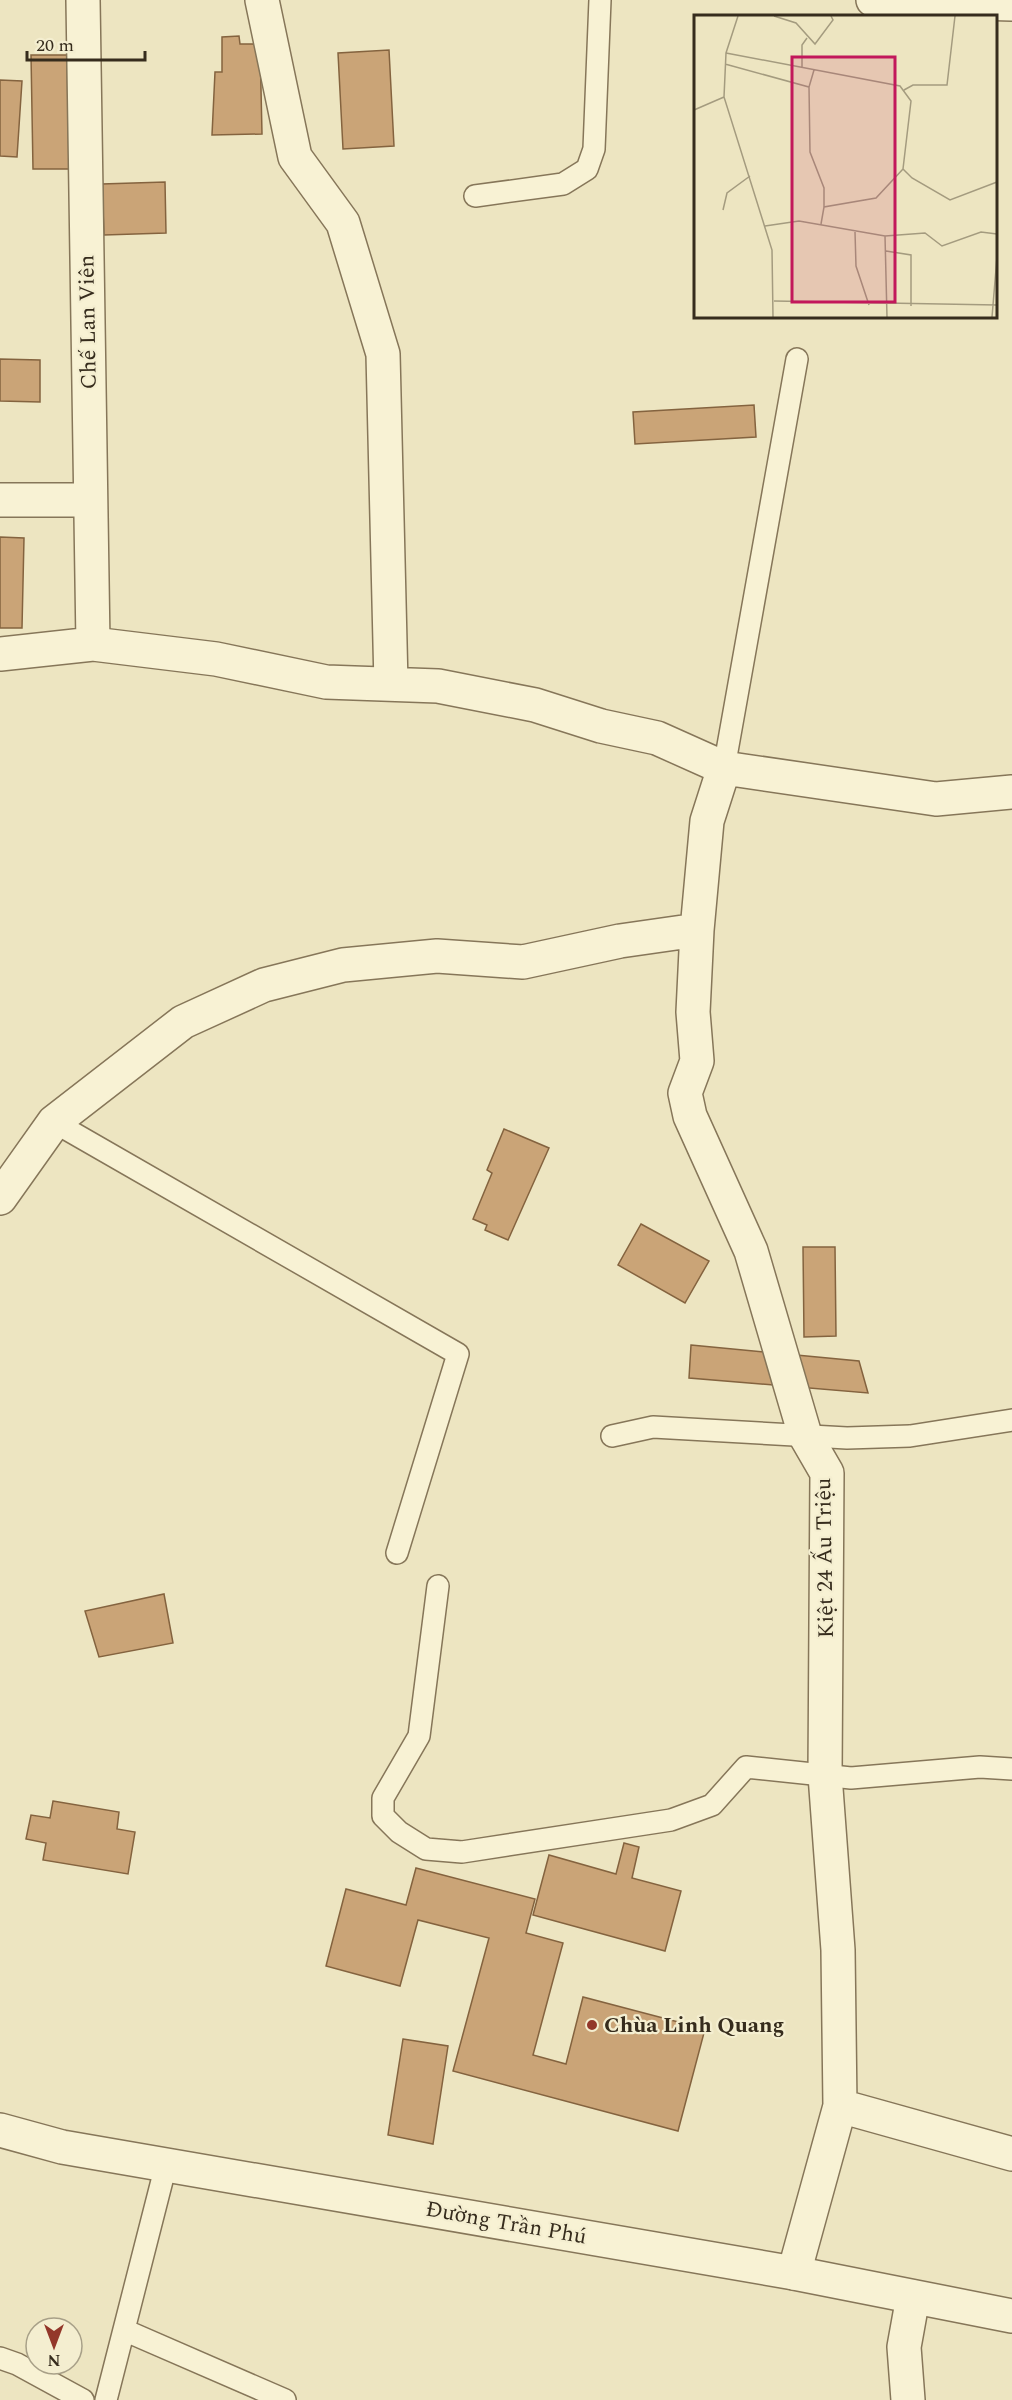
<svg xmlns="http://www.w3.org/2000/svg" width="1012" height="2400" viewBox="0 0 1012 2400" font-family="Spectral,serif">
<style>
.building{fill:#caa477;stroke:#84633f;stroke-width:1.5}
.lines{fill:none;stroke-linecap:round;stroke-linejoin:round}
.service-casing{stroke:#867659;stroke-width:24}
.minor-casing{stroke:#867659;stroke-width:36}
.tertiary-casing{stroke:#867659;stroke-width:36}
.service{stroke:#f8f2d4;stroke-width:21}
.minor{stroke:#f8f2d4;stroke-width:33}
.tertiary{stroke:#f8f2d4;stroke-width:33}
.poi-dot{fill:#93372a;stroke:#f4eed0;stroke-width:2}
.labels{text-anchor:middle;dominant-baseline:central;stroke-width:4.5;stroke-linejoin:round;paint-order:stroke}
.street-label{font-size:22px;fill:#362c1d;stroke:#f4eed0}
.poi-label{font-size:22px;font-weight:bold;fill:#362c1d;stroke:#f4eed0;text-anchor:start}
.inset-road{fill:none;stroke:#a49b7f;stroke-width:1.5}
.view{fill:#c2185b;fill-opacity:0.15;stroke:#c2185b;stroke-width:3}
.inset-edge{fill:none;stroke:#362c1d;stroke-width:3}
</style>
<rect width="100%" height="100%" fill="#ede5c1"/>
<path class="building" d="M 239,36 L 240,44 L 260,44 L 262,134 L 212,135 L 215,72 L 222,72 L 222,37 Z
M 389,50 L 394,146 L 343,149 L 338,53 Z
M 31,55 L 67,55 L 69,169 L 33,169 Z
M 0,80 L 22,81 L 17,157 L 0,156 Z
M 165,182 L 166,233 L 104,235 L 102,184 Z
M 0,359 L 40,360 L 40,402 L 0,401 Z
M 754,405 L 756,437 L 635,444 L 633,412 Z
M 0,537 L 24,538 L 22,628 L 0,628 Z
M 504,1129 L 549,1148 L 508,1240 L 485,1230 L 487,1225 L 473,1219 L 492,1173 L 487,1170 Z
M 641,1224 L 709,1261 L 685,1303 L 618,1265 Z
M 803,1247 L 835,1247 L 836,1336 L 804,1337 Z
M 691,1345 L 859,1361 L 868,1393 L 689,1378 Z
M 164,1594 L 173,1643 L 99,1657 L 85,1611 Z
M 53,1801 L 119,1812 L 117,1829 L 135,1832 L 128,1874 L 43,1860 L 46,1843 L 26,1839 L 31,1815 L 50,1818 Z
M 624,1843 L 639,1847 L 632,1878 L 681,1891 L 665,1951 L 533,1915 L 549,1855 L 616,1874 Z
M 416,1868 L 535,1899 L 526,1933 L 563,1943 L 533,2055 L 566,2064 L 583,1997 L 705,2029 L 678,2131 L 453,2071 L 489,1938 L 418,1920 L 400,1986 L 326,1966 L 346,1889 L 406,1905 Z
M 403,2039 L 448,2046 L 433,2144 L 388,2135 Z"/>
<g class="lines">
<defs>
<path id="service" d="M 475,196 L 563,184 L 587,169 L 594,149 L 600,0
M 724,768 L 797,359
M 54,1122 L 458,1354 L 397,1553
M 612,1436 L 653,1427 L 847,1438 L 910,1436 L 1012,1420
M 438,1586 L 419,1736 L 383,1798 L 383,1816 L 399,1832 L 426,1849 L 462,1852 L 671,1820 L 712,1805 L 746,1767 L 851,1778 L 980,1767 L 1012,1769
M 124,2330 L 285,2400
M 0,2358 L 17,2364 L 83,2400
M 106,2400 L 166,2165"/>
<path id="minor" d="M 83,0 L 93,644
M 262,0 L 295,157 L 343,223 L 383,354 L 391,684
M 873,0 L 1012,4
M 0,500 L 90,500
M 0,654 L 93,644 L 216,659 L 326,682 L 438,686 L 535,705 L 601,726 L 657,738 L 724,768 L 936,799 L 1012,792
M 697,930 L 693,1012 L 697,1061 L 685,1093 L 690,1116 L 751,1251 L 805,1435 L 827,1473 L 825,1775 L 838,1950 L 840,2106
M 0,1198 L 54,1122 L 183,1022 L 264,985 L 343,965 L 437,956 L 523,962 L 620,941 L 697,930 L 707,821 L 724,768
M 794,2273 L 840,2106 L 1012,2154
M 908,2400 L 904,2347 L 913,2297"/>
<path id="tertiary" d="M 0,2130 L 62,2147 L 794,2273 L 1012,2316"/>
</defs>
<use href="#service" class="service-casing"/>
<use href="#minor" class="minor-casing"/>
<use href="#tertiary" class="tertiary-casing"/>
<use href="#service" class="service"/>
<use href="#minor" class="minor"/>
<use href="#tertiary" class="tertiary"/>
</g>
<circle class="poi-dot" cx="592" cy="2025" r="6"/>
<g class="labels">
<g class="street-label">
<text transform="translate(88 322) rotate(-91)">Chế Lan Viên</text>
<text transform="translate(825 1558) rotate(-91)">Kiệt 24 Ấu Triệu</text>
<text transform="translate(506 2223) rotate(10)">Đường Trần Phú</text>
</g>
<g class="poi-label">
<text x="604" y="2025">Chùa Linh Quang</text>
</g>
</g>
<g transform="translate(694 15)">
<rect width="303" height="303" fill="#ede5c1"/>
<path class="inset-road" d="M 44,1 L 32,38 L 30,82 L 78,235 L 79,302M 80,1 L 102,8 L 121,29 L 139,5 L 137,1M 32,38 L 206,71 L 217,86 L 209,154 L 218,163 L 256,185 L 303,167M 31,49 L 115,72 L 120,55M 108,53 L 108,30 L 113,23M 115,72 L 116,137 L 130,173 L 130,192M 210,75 L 219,70 L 253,70 L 261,1M 0,95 L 30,82M 29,195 L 33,178 L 56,161M 127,209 L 130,192 L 182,183 L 209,154M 71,211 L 105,206 L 191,221 L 231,218 L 248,231 L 287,217 L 303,219M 161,217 L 162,251 L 175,290M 191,221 L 193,302M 192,236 L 217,240 L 217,291M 80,286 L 303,290M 298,302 L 303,242"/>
<path class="view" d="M 98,42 L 201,42 L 201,287 L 98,287 Z"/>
<rect width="303" height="303" class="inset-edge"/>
</g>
<g transform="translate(54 2346) rotate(180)"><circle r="28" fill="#f4eed0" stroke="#a8a088" stroke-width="1.5"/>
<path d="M0-4.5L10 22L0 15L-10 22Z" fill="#93372a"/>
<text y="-9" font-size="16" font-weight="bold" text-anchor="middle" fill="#362c1d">N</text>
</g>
<path d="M27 51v9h118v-9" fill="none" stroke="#362c1d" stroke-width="3"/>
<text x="36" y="51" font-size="18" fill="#362c1d" stroke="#f4eed0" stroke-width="4.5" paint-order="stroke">20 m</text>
</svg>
